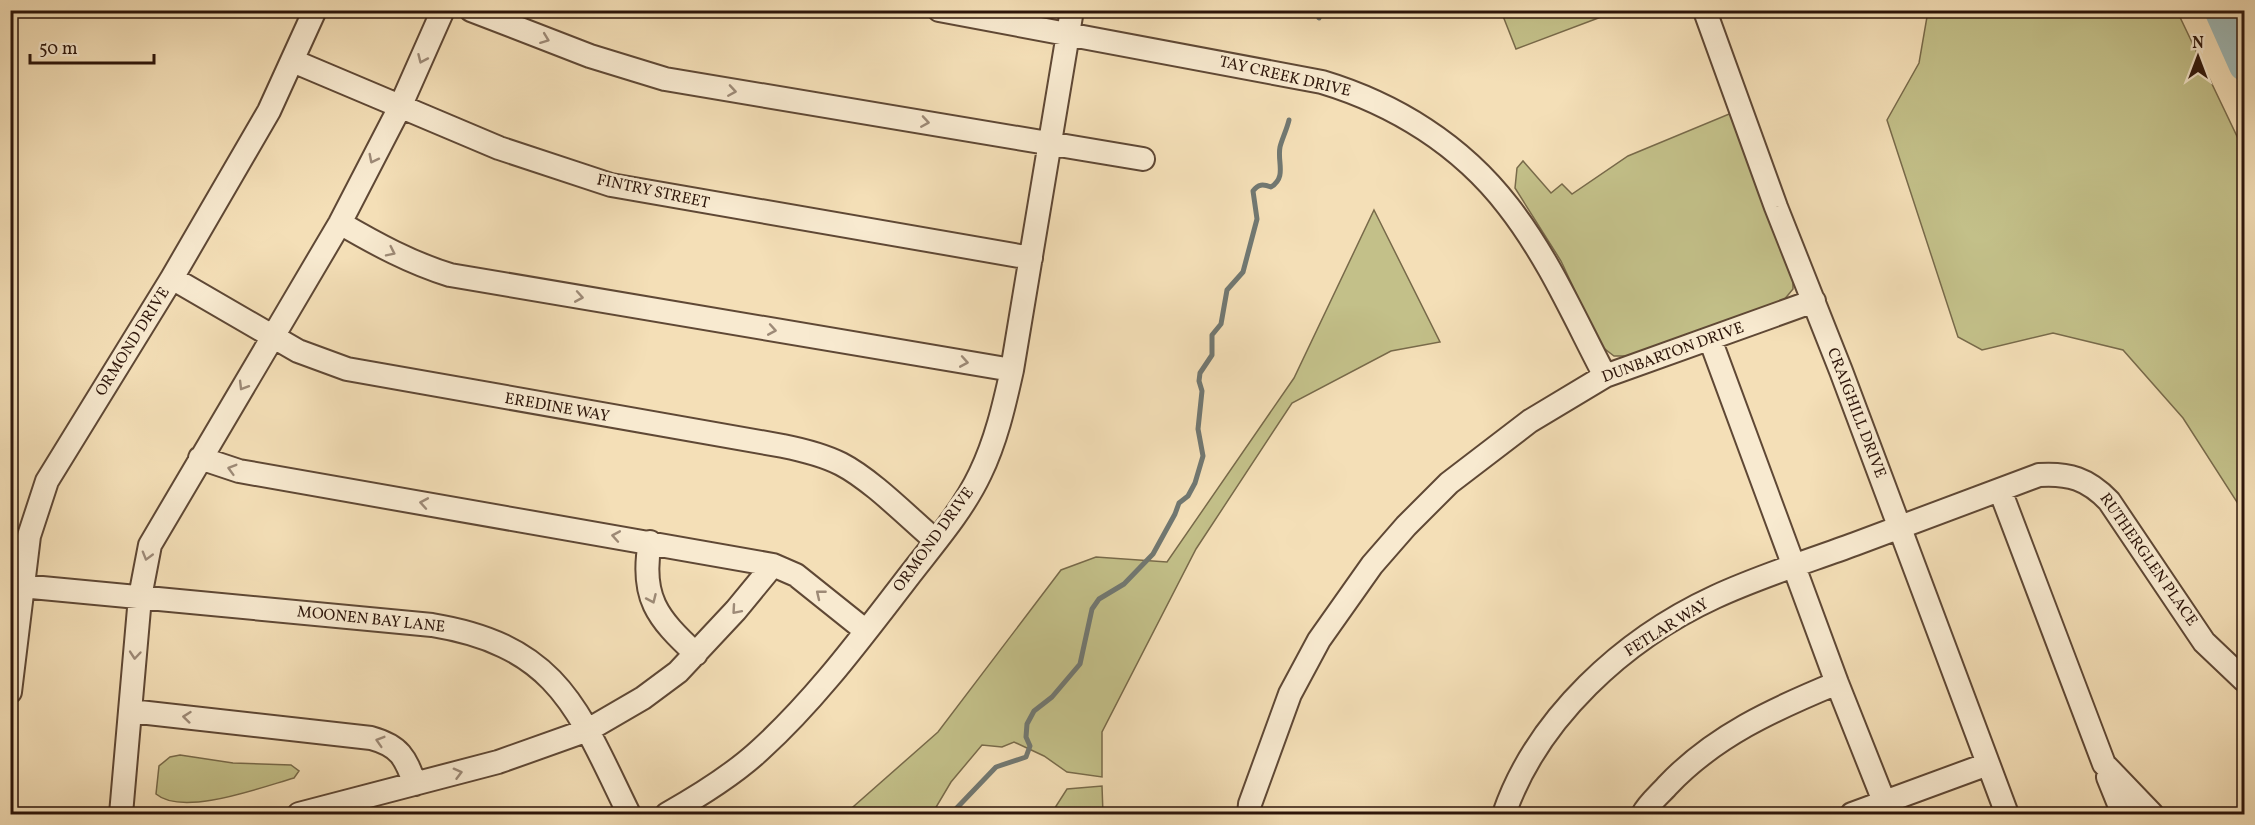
<svg xmlns="http://www.w3.org/2000/svg" width="2255" height="825" viewBox="0 0 2255 825" font-family="Vollkorn,serif">
<style>
.green{fill:#c3c089;stroke:#786a4a;stroke-width:1.5}
.lines{fill:none;stroke-linecap:round;stroke-linejoin:round}
.stream{stroke:#717872;stroke-width:5}
.river{stroke:#9fbab8;stroke-width:30}
.minor-casing{stroke:#5f4835;stroke-width:26}
.minor{stroke:#f8ead0;stroke-width:22}
.oneway{stroke:#9d8a77}
.labels{text-anchor:middle;dominant-baseline:central;stroke-width:6;stroke-linejoin:round;paint-order:stroke}
.street-label{font-size:16px;fill:#2d150a;stroke:#f8ead0}
</style>
<rect width="100%" height="100%" fill="#f4dfb7"/>
<filter id="stains"><feTurbulence type="fractalNoise" baseFrequency=".00333" numOctaves="4"/><feColorMatrix values="0 0 0 0 .2 0 0 0 0 .09 0 0 0 0 .02 0 0 0 .5 -.17"/></filter>
<radialGradient id="worn" r=".72"><stop offset=".6" stop-color="#630" stop-opacity="0"/><stop offset="1" stop-color="#630" stop-opacity=".3"/></radialGradient>
<path class="green" d="M 1501,11 L 1599,11 L 1601,17 L 1516,49 Z
M 1928,11 L 2177,11 L 2244,151 L 2244,513 L 2183,418 L 2123,350 L 2053,333 L 1982,350 L 1958,337 L 1887,120 L 1919,63 Z
M 1734,112 L 1793,274 L 1793,289 L 1783,301 L 1633,356 L 1614,356 L 1601,346 L 1561,261 L 1515,188 L 1517,168 L 1523,161 L 1551,193 L 1562,184 L 1572,194 L 1628,156 Z
M 1374,210 L 1440,342 L 1391,351 L 1292,403 L 1196,549 L 1102,732 L 1102,777 L 1067,772 L 1044,756 L 1014,742 L 1002,747 L 982,745 L 951,782 L 932,814 L 845,814 L 938,732 L 1061,570 L 1096,557 L 1167,562 L 1294,378 Z
M 180,755 L 233,763 L 291,765 L 299,771 L 294,778 C 262,787 183,817 156,794 L 159,766 L 170,757 Z
M 1102,786 L 1103,814 L 1051,814 L 1067,789 Z"/>
<g class="lines">
<path class="stream" d="M 1319,18 L 1322,10
M 951,814 L 996,767 L 1026,757 L 1030,746 L 1026,737 L 1027,724 L 1034,711 L 1052,697 L 1080,664 L 1092,609 L 1099,599 L 1124,584 L 1153,554 L 1175,514 L 1179,503 L 1188,496 L 1195,483 L 1203,456 L 1198,429 L 1202,391 L 1199,381 L 1200,373 L 1212,355 L 1212,335 L 1221,324 L 1227,290 L 1243,272 L 1257,219 L 1253,191 C 1258,184 1263,184 1271,187 C 1287,177 1277,162 1280,147 C 1282,139 1287,129 1289,120"/>
<path class="river" d="M 2219,10 L 2244,66"/>
<defs>
<path id="minor" d="M 471,10 L 590,56 L 665,79 L 1143,159
M 939,10 L 1322,82 C 1395,104 1461,145 1508,206 C 1548,257 1575,319 1605,376
M 1705,11 L 1776,207 L 1841,371 L 2007,814
M 293,61 L 499,148 L 611,185 L 1031,258
M 340,223 C 376,244 411,263 450,275 L 1012,370
M 172,278 L 298,351 L 347,369 L 783,446 C 803,450 823,455 841,464 C 872,480 909,518 936,541
M 1710,339 L 1837,683 L 1889,814
M 200,458 L 239,471 L 773,565 L 796,575 L 866,631
M 2000,490 L 2104,764 L 2152,814
M 650,542 C 640,597 657,618 696,654
M 21,586 L 432,625 C 559,646 578,710 629,814
M 10,692 L 29,536 L 47,481 L 172,278 L 269,111 L 315,10
M 130,711 L 371,738 C 400,746 405,757 415,784
M 2108,777 L 2123,814
M 121,814 L 140,597 L 150,545 L 340,223 L 400,107 L 443,10
M 299,814 L 498,762 L 588,730 L 643,698 L 678,672 L 736,610 L 773,565
M 667,814 C 699,796 733,775 760,750 C 814,701 858,642 902,585 C 929,549 961,514 980,474 C 996,441 1004,406 1012,370 L 1072,10
M 1249,814 L 1250,804 L 1290,694 L 1319,640 L 1372,565 L 1406,526 L 1449,483 L 1530,421 L 1605,376 L 1814,301
M 1504,814 C 1537,718 1624,639 1715,597 C 1760,576 1809,561 1855,544 C 1917,521 1978,498 2039,475 C 2069,473 2088,479 2109,501 L 2204,642 L 2244,680
M 1643,814 C 1648,804 1659,795 1667,786 C 1714,736 1774,709 1837,683
M 1852,814 L 1988,764"/>
</defs>
<use href="#minor" class="minor-casing"/>
<use href="#minor" class="minor"/>
</g>
<defs><path id="oneway-chevron" d="M-2-3.5L2.5 0L-2 3.5" fill="none" stroke-width="1.6" stroke-linecap="round" stroke-linejoin="round" transform="scale(1.5)"/></defs>
<g class="oneway">
<use href="#oneway-chevron" transform="translate(545 39) rotate(21)"/>
<use href="#oneway-chevron" transform="translate(422 59) rotate(114)"/>
<use href="#oneway-chevron" transform="translate(732 91) rotate(9)"/>
<use href="#oneway-chevron" transform="translate(925 122) rotate(9)"/>
<use href="#oneway-chevron" transform="translate(373 159) rotate(117)"/>
<use href="#oneway-chevron" transform="translate(391 252) rotate(26)"/>
<use href="#oneway-chevron" transform="translate(579 297) rotate(10)"/>
<use href="#oneway-chevron" transform="translate(772 330) rotate(10)"/>
<use href="#oneway-chevron" transform="translate(964 362) rotate(10)"/>
<use href="#oneway-chevron" transform="translate(243 386) rotate(121)"/>
<use href="#oneway-chevron" transform="translate(232 469) rotate(-164)"/>
<use href="#oneway-chevron" transform="translate(424 503) rotate(-170)"/>
<use href="#oneway-chevron" transform="translate(616 536) rotate(-170)"/>
<use href="#oneway-chevron" transform="translate(147 556) rotate(106)"/>
<use href="#oneway-chevron" transform="translate(820 594) rotate(-141)"/>
<use href="#oneway-chevron" transform="translate(652 599) rotate(66)"/>
<use href="#oneway-chevron" transform="translate(736 610) rotate(131)"/>
<use href="#oneway-chevron" transform="translate(135 655) rotate(95)"/>
<use href="#oneway-chevron" transform="translate(187 717) rotate(-174)"/>
<use href="#oneway-chevron" transform="translate(380 741) rotate(-163)"/>
<use href="#oneway-chevron" transform="translate(458 773) rotate(-15)"/>
</g>
<g class="labels">
<g class="street-label">
<text transform="translate(1285 77) rotate(13)">TAY CREEK DRIVE</text>
<text transform="translate(653 192) rotate(12)">FINTRY STREET</text>
<text transform="translate(133 342) rotate(-58)">ORMOND DRIVE</text>
<text transform="translate(1673 353) rotate(-20)">DUNBARTON DRIVE</text>
<text transform="translate(557 408) rotate(10)">EREDINE WAY</text>
<text transform="translate(1856 413) rotate(69)">CRAIGHILL DRIVE</text>
<text transform="translate(934 540) rotate(-54)">ORMOND DRIVE</text>
<text transform="translate(2148 560) rotate(55)">RUTHERGLEN PLACE</text>
<text transform="translate(371 620) rotate(6)">MOONEN BAY LANE</text>
<text transform="translate(1667 628) rotate(-32)">FETLAR WAY</text>
</g>
</g>
<rect width="2255" height="825" fill="none" stroke="#f4dfb7" stroke-width="36"/>
<rect x="12" y="12" width="2231" height="801" fill="none" stroke="#2d150a" stroke-width="3"/>
<rect x="18" y="18" width="2219" height="789" fill="none" stroke="#2d150a" stroke-width="1.5"/>
<g transform="translate(2198 57)" stroke="#f8ead0" stroke-width="4.5" paint-order="stroke">
<path d="M0-4.5L10 22L0 15L-10 22Z" fill="#2d150a"/>
<text y="-9" font-size="16" font-weight="bold" text-anchor="middle" fill="#2d150a">N</text>
</g>
<path d="M30 54v9h124v-9" fill="none" stroke="#2d150a" stroke-width="3"/>
<text x="39" y="54" font-size="18" fill="#2d150a" stroke="#f8ead0" stroke-width="4.5" paint-order="stroke">50 m</text>
<rect width="100%" height="100%" filter="url(#stains)"/>
<rect width="100%" height="100%" fill="url(#worn)"/>
</svg>
